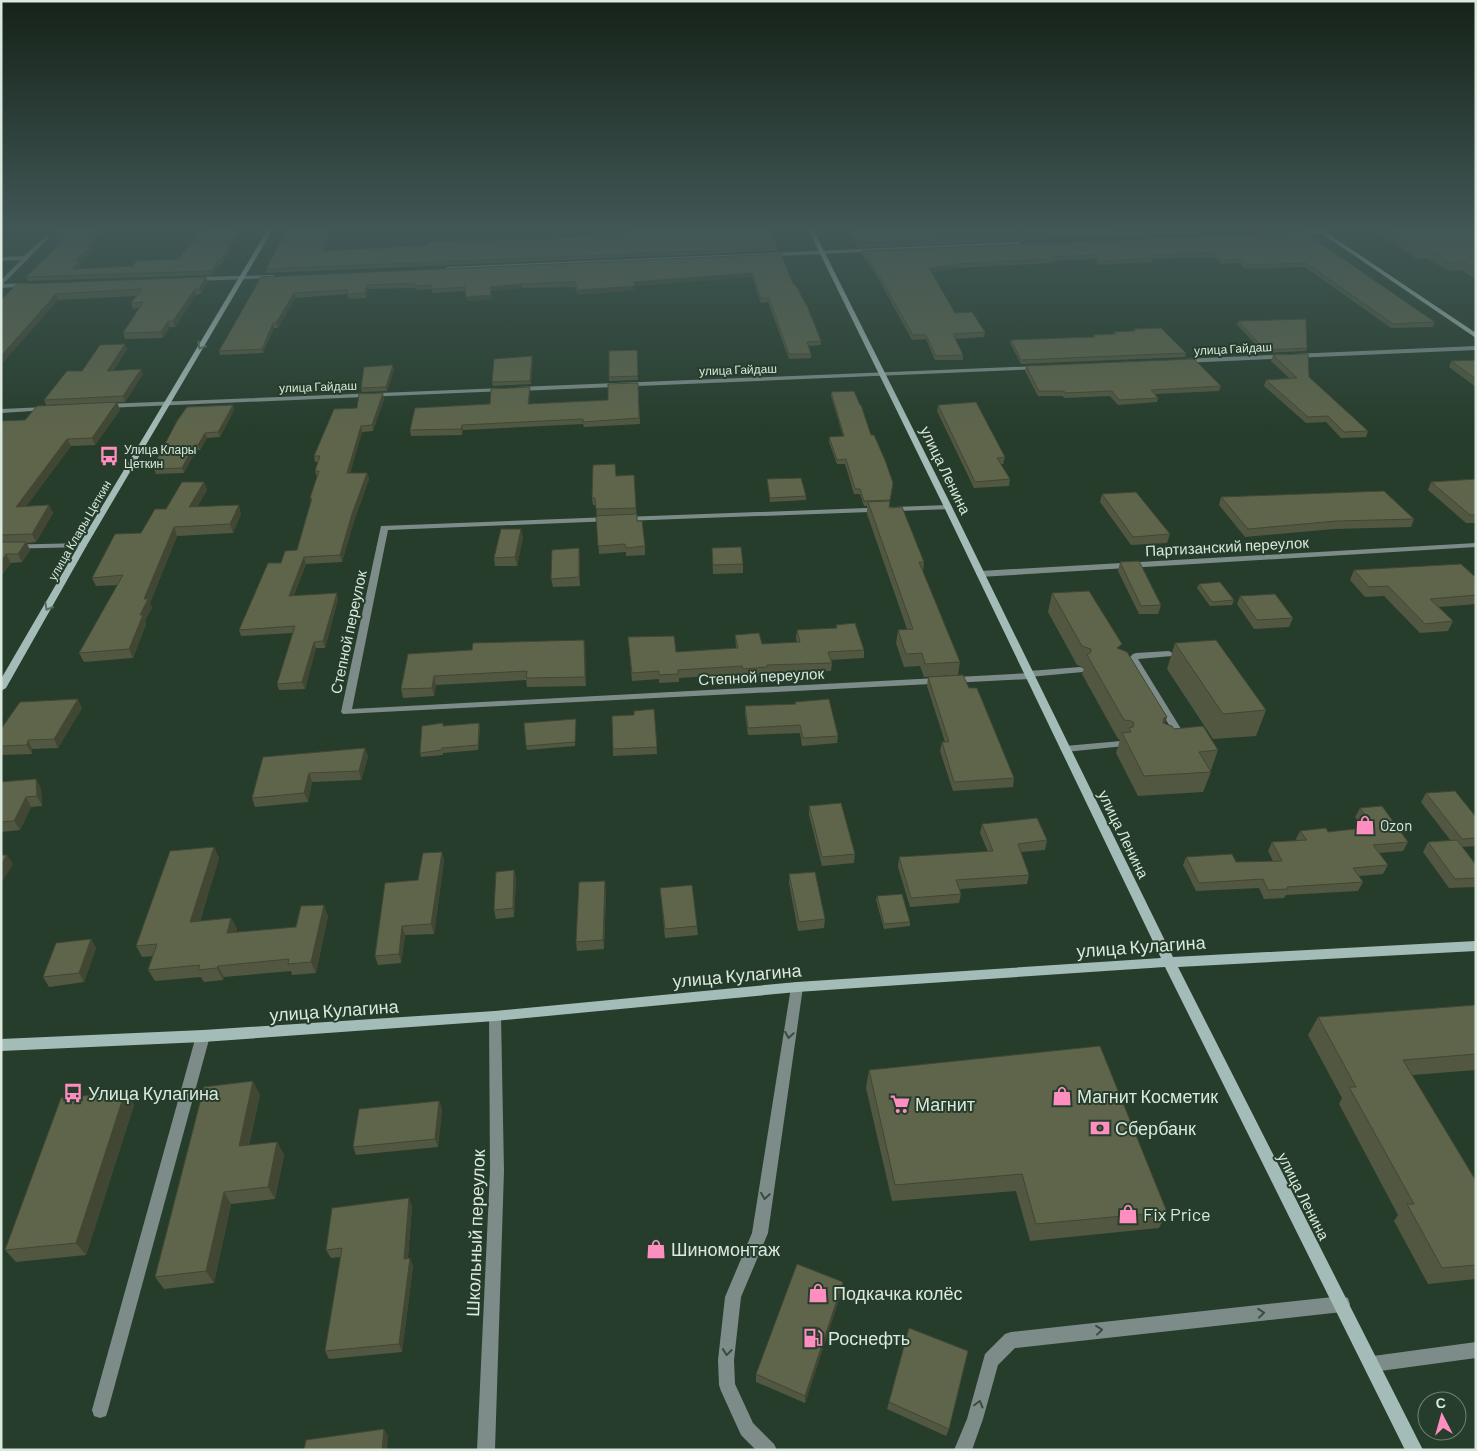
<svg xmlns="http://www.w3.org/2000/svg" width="1477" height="1451" viewBox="0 0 1477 1451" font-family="Barlow,sans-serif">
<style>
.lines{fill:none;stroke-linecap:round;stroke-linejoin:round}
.lane{fill:#7d8c89;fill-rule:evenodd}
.street{fill:#7d8c89;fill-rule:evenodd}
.secondary{fill:#a3bcb7;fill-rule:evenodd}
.wall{fill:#515740}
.shaded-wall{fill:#424734}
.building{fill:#5e654b;stroke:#424734}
.oneway{stroke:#587064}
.oneway2{stroke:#374d3f}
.labels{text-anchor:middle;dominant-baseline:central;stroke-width:4;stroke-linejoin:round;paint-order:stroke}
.far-street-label{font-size:12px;fill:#dae8dd;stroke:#263d2c}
.far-poi-label{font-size:12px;fill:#dae8dd;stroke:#263d2c;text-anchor:start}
.street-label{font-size:15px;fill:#dae8dd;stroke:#263d2c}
.poi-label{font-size:15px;fill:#dae8dd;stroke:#263d2c;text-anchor:start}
.near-street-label{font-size:18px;fill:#dae8dd;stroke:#263d2c}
.near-poi-label{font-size:18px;fill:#dae8dd;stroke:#263d2c;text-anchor:start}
</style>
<rect width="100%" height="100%" fill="#263d2c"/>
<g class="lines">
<path class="lane" d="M 1169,651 L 1174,654 L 1172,656 L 1138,659 L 1186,737 L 1183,741 L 1179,742 L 1174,739 L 1176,736 L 1128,659 L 1133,654 L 1136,653 Z
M 1080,667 L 1083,668 L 1085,670 L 1083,672 L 1029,677 L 1024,674 L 1029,671 Z
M 1121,741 L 1125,742 L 1126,744 L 1125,746 L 1065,752 L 1060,749 L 1065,746 Z
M 797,982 L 801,983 L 803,987 L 768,1233 L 741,1297 L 734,1360 L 735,1384 L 753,1423 L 774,1444 L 777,1450 L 756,1450 L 741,1435 L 721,1391 L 719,1385 L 718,1360 L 725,1297 L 752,1233 L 791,987 L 793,983 Z
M 203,1030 L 208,1032 L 210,1036 L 108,1410 L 106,1416 L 100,1418 L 94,1416 L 92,1410 L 196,1036 L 198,1032 Z
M 1342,1296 L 1348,1298 L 1350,1304 L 1348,1310 L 1342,1312 L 1015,1348 L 998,1365 L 983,1419 L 972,1450 L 954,1450 L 967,1419 L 985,1354 L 1005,1334 L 1011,1332 Z
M 1476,1342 L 1476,1358 L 1373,1372 L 1367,1370 L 1365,1364 L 1367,1358 L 1373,1356 Z"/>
<path class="street" d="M 1322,230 L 1324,233 L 1294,235 L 1291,233 L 1294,231 Z
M 46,235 L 51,236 L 3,284 L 28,283 L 31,285 L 30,286 L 1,288 L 1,280 L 21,260 L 1,261 L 1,257 L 24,256 Z
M 1019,242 L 1022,244 L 1021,245 L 447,271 L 444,269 L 447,267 Z
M 273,275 L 275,276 L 275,278 L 195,281 L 192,279 L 195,277 Z
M 1476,346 L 1476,350 L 1182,363 L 1179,361 L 1182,359 Z
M 1038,366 L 1040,367 L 1040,369 L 518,391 L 515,389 L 518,387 Z
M 503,388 L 506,390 L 505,391 L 105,408 L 102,406 L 105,404 Z
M 46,407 L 48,408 L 48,410 L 1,413 L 1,409 Z
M 948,505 L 951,505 L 951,509 L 624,521 L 620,519 L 624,517 Z
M 610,517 L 614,519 L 613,521 L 388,530 L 352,709 L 1030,673 L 1035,676 L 1030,679 L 343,714 L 341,712 L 381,526 Z
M 83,543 L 87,545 L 86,547 L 1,549 L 1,545 Z
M 1476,543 L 1476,547 L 980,577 L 976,574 L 980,571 Z
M 495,1011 L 500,1012 L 501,1016 L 504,1171 L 495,1450 L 477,1450 L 490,1171 L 489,1016 L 490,1012 Z"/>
<path class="secondary" d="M 268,229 L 273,229 L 87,545 L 6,688 L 1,691 L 1,679 L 79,545 Z
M 808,229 L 813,229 L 952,507 L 1173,957 L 1476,941 L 1476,951 L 1178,967 L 1423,1450 L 1405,1450 L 1165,967 L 797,992 L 495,1021 L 203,1042 L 1,1051 L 1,1039 L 203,1030 L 495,1011 L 797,982 L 1161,958 L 944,507 Z
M 1315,229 L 1321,229 L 1476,333 L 1476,338 Z"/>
</g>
<path class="wall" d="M 51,229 L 106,229 L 91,247 L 92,250 L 80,262 L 81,265 L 78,269 L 133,266 L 178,259 L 204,229 L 240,229 L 237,233 L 238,235 L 222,264 L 219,265 L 213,275 L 28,281 L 26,277 L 62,242 L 60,238 L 61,237 L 58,237 Z
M 289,229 L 334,229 L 325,250 L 778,248 L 778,251 L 267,273 L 266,269 L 284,241 Z
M 847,229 L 1294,229 L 857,248 Z
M 1371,229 L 1476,229 L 1476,279 L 1461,270 L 1448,271 L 1427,258 L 1417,259 Z
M 1304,232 L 1435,322 L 1433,327 L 1391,328 L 1305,267 L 1245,269 L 1239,263 L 1222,264 L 1213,257 L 1153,259 L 1152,262 L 1100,265 L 1094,259 L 1053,261 L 1053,263 L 956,268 L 955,269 L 931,272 L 955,313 L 985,332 L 984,337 L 955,339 L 963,355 L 963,360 L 935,360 L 926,339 L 912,340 L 875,273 L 862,255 L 862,251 Z
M 781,254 L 793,284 L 821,341 L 821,345 L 809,346 L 811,354 L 811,358 L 789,359 L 768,302 L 761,303 L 752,277 L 635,286 L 635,290 L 578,295 L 575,287 L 522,288 L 491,291 L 492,299 L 467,301 L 466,291 L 432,293 L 432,289 L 416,290 L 415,288 L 368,289 L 366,298 L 348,299 L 347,294 L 295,298 L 278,328 L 274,328 L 263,353 L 220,355 L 219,351 L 261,277 Z
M 208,283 L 201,294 L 196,295 L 175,327 L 170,327 L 163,338 L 125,339 L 123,333 L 139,308 L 133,309 L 131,303 L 137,296 L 58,300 L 17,284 Z
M 1238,321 L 1307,348 L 1306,351 L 1264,353 L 1237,325 Z
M 1134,329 L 1186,353 L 1185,357 L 1021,364 L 1010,343 L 1011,340 L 1093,337 L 1093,335 L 1113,334 L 1114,332 L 1133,331 Z
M 125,344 L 127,349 L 113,371 L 143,374 L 125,402 L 46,405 L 44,400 L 82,371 Z
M 637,350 L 638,380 L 609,381 L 609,377 Z
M 1273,355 L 1309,377 L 1368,431 L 1366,437 L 1341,438 L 1326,422 L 1306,423 L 1264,386 L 1266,380 L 1289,378 L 1271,361 Z
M 532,356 L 531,384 L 493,386 L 492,382 Z
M 1476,360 L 1476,387 L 1449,367 L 1451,361 Z
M 1026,366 L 1221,386 L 1219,391 L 1155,394 L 1158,398 L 1157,402 L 1118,405 L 1110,396 L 1064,398 L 1063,396 L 1038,396 L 1025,371 Z
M 394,369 L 387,391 L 362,392 L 361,388 Z
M 638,383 L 640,424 L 584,427 L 583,424 L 463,430 L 462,435 L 411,436 L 410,430 L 490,404 L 530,392 L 529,404 L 608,400 Z
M 831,392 L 871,435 L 893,483 L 889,508 L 924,562 L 923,572 L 960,662 L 958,675 L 924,677 L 920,666 L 904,667 L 896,643 L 898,630 L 907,629 L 867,514 L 867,506 L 864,506 L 860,494 L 854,494 L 845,464 L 837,464 L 829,442 L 829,437 L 843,436 L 831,396 Z
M 384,399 L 373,431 L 362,432 L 350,473 L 367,473 L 369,479 L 354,521 L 342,562 L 306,564 L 294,595 L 338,599 L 325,648 L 316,648 L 305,689 L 279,690 L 277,684 L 293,633 L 241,636 L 239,630 L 281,563 L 297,550 L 311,501 L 310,498 L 317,477 L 315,471 L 318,462 L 315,462 L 314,456 L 357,408 Z
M 233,405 L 234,410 L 220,437 L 207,438 L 200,450 L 196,450 L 184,473 L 156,474 L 154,469 L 159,462 L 157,459 Z
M 938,405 L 1005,457 L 1003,464 L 1000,464 L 1010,479 L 1009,486 L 974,488 L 937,411 Z
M 120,410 L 95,445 L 71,446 L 26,506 L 49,505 L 53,513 L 36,542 L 27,543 L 30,550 L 22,562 L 11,563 L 1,576 L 1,421 L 25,420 Z
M 634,475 L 637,521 L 645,546 L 645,555 L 626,556 L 626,552 L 599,554 L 596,505 L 593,505 L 592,498 L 616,476 Z
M 767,479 L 806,496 L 806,500 L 770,502 Z
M 1476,479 L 1476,523 L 1466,523 L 1428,490 L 1431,482 Z
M 204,482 L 207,490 L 197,507 L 241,514 L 233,533 L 177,536 L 150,603 L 152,608 L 145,620 L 146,624 L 133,658 L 84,662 L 79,653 L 118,585 L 96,586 L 92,578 L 141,533 L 166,509 Z
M 1102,494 L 1170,534 L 1167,543 L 1131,545 L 1100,502 Z
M 1221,497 L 1414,519 L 1411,527 L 1334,529 L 1245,537 L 1219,505 Z
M 523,537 L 517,566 L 495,566 L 494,558 Z
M 712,548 L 743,564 L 743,573 L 713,574 Z
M 580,557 L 580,586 L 553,587 L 551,579 Z
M 1120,562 L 1161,605 L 1158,614 L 1139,614 L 1118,571 Z
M 1354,570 L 1476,576 L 1476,604 L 1439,607 L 1453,621 L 1448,631 L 1420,633 L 1384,596 L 1365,597 L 1350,580 Z
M 1199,584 L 1234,600 L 1232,605 L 1210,606 L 1197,588 Z
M 1052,593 L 1120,650 L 1165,724 L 1218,750 L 1211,770 L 1210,770 L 1211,772 L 1203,792 L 1138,796 L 1116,753 L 1120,740 L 1118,739 L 1082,674 L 1084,668 L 1077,665 L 1048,612 Z
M 1240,596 L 1293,618 L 1289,627 L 1254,629 L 1237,604 Z
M 836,625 L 864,650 L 864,658 L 831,660 L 832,663 L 831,671 L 767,673 L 767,676 L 742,677 L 742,674 L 679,678 L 679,682 L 659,683 L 659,679 L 632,681 L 628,637 L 676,652 L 736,648 L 735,635 L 762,644 L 797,642 L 796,638 L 797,630 L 836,628 Z
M 1175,643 L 1266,710 L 1256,736 L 1213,739 L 1167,669 Z
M 585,648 L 586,686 L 527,687 L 526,680 L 436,685 L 434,696 L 403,698 L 401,689 L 408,654 Z
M 928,677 L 969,688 L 1014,778 L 1013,787 L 953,791 L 940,751 L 942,742 L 945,742 L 927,686 Z
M 795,702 L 838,736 L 837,743 L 802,746 L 800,733 L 748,735 L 745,714 L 745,706 L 795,704 Z
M 82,708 L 58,748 L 32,749 L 32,754 L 1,755 L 1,729 Z
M 654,709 L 657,754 L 613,756 L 613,749 L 634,715 Z
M 576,719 L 575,746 L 527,750 L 526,746 Z
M 443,726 L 480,727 L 478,750 L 443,753 L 443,755 L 421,757 L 420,753 Z
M 365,748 L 368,757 L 361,780 L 312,782 L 308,802 L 255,807 L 252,798 Z
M 36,779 L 41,789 L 42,806 L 31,807 L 20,830 L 1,832 L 1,782 Z
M 1426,793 L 1476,817 L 1476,846 L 1462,847 L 1476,865 L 1476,887 L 1449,888 L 1423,852 L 1428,842 L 1451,841 L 1421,802 Z
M 809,806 L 855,854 L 854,863 L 822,866 L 809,815 Z
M 1360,808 L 1408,842 L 1403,851 L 1379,853 L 1388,865 L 1383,874 L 1359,876 L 1363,882 L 1358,891 L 1286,895 L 1284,898 L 1264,899 L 1259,888 L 1196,891 L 1183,865 L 1186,857 L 1236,862 L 1273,861 L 1268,851 L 1272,842 L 1297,841 L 1296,839 L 1300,831 L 1328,832 L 1363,828 L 1355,817 Z
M 982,824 L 1047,840 L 1045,850 L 1021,852 L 1029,875 L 1027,884 L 960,889 L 961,894 L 959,903 L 910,907 L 898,867 L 899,857 L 988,852 L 980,833 Z
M 214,847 L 219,858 L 200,921 L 231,918 L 237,929 L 236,933 L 296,927 L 328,916 L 316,973 L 292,975 L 291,971 L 224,977 L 223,980 L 204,982 L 201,977 L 155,981 L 148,970 L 153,956 L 142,957 L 136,946 Z
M 442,852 L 444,861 L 434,934 L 405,935 L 401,963 L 378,965 L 375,956 L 418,880 Z
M 514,870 L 516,879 L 514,917 L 496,919 L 494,910 Z
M 789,874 L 825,919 L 824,928 L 798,931 L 789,883 Z
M 660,888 L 697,926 L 698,935 L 665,938 Z
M 606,890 L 604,949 L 577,951 L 576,942 Z
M 877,896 L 910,922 L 910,926 L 884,929 L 876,900 Z
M 91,939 L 96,948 L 84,982 L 49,987 L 43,977 Z
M 1476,1005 L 1476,1070 L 1412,1075 L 1476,1181 L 1476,1279 L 1428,1284 L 1394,1221 L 1398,1215 L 1339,1104 L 1342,1098 L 1308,1035 L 1318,1017 Z
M 869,1070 L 1167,1212 L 1159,1228 L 1030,1241 L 1016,1191 L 892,1201 L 866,1088 Z
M 125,1092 L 134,1105 L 86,1255 L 16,1262 L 5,1250 Z
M 260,1095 L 249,1145 L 277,1142 L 284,1155 L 275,1199 L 231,1204 L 214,1283 L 164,1289 L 155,1277 Z
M 439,1101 L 442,1110 L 438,1147 L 356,1155 L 353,1147 Z
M 412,1206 L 408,1258 L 413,1266 L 402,1352 L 329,1359 L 325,1351 L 341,1257 L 331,1258 L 326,1250 Z
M 842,1290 L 805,1403 L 756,1382 L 756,1374 Z
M 889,1402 L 949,1429 L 946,1436 L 887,1409 Z"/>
<path class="shaded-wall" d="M 101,229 L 106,229 L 91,247 L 92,250 L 80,262 L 81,265 L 74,273 L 73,269 L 75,261 Z
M 236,229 L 240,229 L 237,233 L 238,235 L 222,264 L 221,260 Z
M 331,229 L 334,229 L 323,254 L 322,251 Z
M 218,261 L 219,265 L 213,275 L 212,271 Z
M 956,265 L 955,269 L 929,272 L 929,268 Z
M 752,273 L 752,277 L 635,286 L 635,290 L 578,295 L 578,290 L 634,282 Z
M 206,277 L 208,283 L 201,294 L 199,289 Z
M 522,284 L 522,288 L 491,291 L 490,287 Z
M 367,285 L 368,289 L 366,298 L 365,293 Z
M 195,289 L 196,295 L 175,327 L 173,321 Z
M 294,293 L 295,298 L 278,328 L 276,323 Z
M 56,294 L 58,300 L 1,365 L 1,356 Z
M 491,295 L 492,299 L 467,301 L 466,297 Z
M 168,321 L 170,327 L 163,338 L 161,332 Z
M 273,323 L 274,328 L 263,353 L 262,349 Z
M 125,344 L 127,349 L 109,376 L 107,371 Z
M 532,356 L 533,360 L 531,384 L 530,381 Z
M 393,365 L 394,369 L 387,391 L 386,387 Z
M 141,369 L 143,374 L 125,402 L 123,396 Z
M 530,387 L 530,392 L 529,410 L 528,404 Z
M 383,393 L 384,399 L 373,431 L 372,425 Z
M 117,402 L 120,410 L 95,445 L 92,438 Z
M 233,405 L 234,410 L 220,437 L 218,432 Z
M 462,425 L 463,430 L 462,435 L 461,429 Z
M 361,426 L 362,432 L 348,479 L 347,473 Z
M 205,433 L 207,438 L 200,450 L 198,445 Z
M 67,439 L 71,446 L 20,515 L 16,507 Z
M 194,445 L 196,450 L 184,473 L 182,468 Z
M 367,473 L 369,479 L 354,521 L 342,562 L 340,555 L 352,514 Z
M 204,482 L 207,490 L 192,516 L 189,507 Z
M 49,505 L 53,513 L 36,542 L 32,534 Z
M 239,505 L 241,514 L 233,533 L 230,524 Z
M 174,527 L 177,536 L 150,603 L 152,608 L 145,620 L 146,624 L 133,658 L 129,649 L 144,599 Z
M 521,529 L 523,537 L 517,566 L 515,557 Z
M 26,542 L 30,550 L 22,562 L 18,554 Z
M 579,548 L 580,557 L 580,586 L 579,577 Z
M 6,554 L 11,563 L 1,576 L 1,562 Z
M 304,557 L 306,564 L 291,602 L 289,596 Z
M 337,593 L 338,599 L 325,648 L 323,641 Z
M 584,640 L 585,648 L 586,686 L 585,677 Z
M 314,642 L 316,648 L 305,689 L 302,682 Z
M 434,676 L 436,685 L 434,696 L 432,688 Z
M 78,699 L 82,708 L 58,748 L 54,739 Z
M 1167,717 L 1161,737 L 1164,718 Z
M 479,723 L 480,727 L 478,750 L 478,745 Z
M 28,740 L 32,749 L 32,754 L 27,745 Z
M 365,748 L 368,757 L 361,780 L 359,771 Z
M 309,773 L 312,782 L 308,802 L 304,793 Z
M 36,779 L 41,789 L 42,806 L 37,796 Z
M 26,797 L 31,807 L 20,830 L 14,821 Z
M 214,847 L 219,858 L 196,933 L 190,922 Z
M 442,852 L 444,861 L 434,934 L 431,924 Z
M 7,855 L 13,864 L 1,884 L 1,865 Z
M 514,870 L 516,879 L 514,917 L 513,908 Z
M 605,881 L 606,890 L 604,949 L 603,940 Z
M 324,905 L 328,916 L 316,973 L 311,962 Z
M 231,918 L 237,929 L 232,945 L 227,933 Z
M 402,926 L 405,935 L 401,963 L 399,954 Z
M 91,939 L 96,948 L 84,982 L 79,973 Z
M 218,966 L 224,977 L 223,980 L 217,968 Z
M 253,1081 L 260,1095 L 246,1159 L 239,1146 Z
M 125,1092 L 134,1105 L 86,1255 L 76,1243 Z
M 439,1101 L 442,1110 L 438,1147 L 435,1139 Z
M 277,1142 L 284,1155 L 275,1199 L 268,1187 Z
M 224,1192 L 231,1204 L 214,1283 L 206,1271 Z
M 409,1198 L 412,1206 L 407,1267 L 404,1259 Z
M 410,1258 L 413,1266 L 402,1352 L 399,1344 Z
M 843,1282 L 842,1290 L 805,1403 L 805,1396 Z
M 384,1429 L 388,1436 L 387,1450 L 382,1450 Z"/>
<path class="building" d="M 53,229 L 101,229 L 87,246 L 91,246 L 75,261 L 80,261 L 73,269 L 133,266 L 136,261 L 178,259 L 204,229 L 236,229 L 235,231 L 237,231 L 221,260 L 218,261 L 212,271 L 26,277 L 63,241 L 60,238 L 66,233 L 56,233 Z
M 289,229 L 331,229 L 322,251 L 427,245 L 429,242 L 589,237 L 589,234 L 629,233 L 629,229 L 771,229 L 778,248 L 266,269 L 281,241 L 284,241 Z
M 850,229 L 1189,229 L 858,243 Z
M 1385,229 L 1476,229 L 1476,269 L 1464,262 L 1451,263 L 1430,250 L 1420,251 Z
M 1304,232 L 1435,322 L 1393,324 L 1306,263 L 1247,265 L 1240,259 L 1223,260 L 1214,253 L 1150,255 L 1153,258 L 1101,261 L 1095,255 L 1051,257 L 1054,259 L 955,264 L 956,265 L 929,268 L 955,313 L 972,312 L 985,332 L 953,334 L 963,355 L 936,356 L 926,335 L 913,335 L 875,269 L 862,251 Z
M 781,254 L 793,284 L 795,284 L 808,308 L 821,341 L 807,342 L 811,354 L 789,354 L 769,298 L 761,298 L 752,273 L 634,282 L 635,286 L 578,290 L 575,282 L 522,284 L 490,287 L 491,295 L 466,297 L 465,287 L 432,289 L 432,285 L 415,286 L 415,283 L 367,285 L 365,293 L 347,294 L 348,290 L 294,293 L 276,323 L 273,323 L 262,349 L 219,351 L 261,277 Z
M 206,277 L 199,289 L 195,289 L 173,321 L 168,321 L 161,332 L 123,333 L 143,302 L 131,303 L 142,289 L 56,294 L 1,356 L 1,300 L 17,284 Z
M 1306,319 L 1307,348 L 1265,350 L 1238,321 Z
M 1161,328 L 1186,353 L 1021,360 L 1011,340 L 1095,337 L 1093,335 L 1116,334 L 1114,332 L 1135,331 L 1134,329 Z
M 125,344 L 107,371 L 141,369 L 123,396 L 44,400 L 67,371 L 82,371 L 100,345 Z
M 637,350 L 638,376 L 609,377 L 609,351 Z
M 1308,354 L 1309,377 L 1368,431 L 1344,432 L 1328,416 L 1308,417 L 1266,380 L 1297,378 L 1273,355 Z
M 532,356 L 530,381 L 492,382 L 494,359 Z
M 1194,359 L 1221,386 L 1151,390 L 1158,398 L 1119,400 L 1112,391 L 1065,393 L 1064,391 L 1039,391 L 1026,366 Z
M 1476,360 L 1476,379 L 1451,361 Z
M 393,365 L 386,387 L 361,388 L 364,367 Z
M 638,383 L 639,418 L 583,422 L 583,419 L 462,425 L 461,429 L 410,430 L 415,408 L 490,404 L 491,389 L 530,387 L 528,404 L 608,400 L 608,384 Z
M 854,391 L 860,405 L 861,405 L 871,435 L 874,435 L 885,460 L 893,483 L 890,500 L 864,501 L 860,489 L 855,489 L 846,459 L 837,460 L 829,437 L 844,436 L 831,392 Z
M 383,393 L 372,425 L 361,426 L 347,473 L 367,473 L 352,514 L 340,555 L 304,557 L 289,596 L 337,593 L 323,641 L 314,642 L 302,682 L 277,684 L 295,626 L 239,630 L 268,563 L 281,563 L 285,551 L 297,550 L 312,498 L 310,498 L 319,471 L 315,471 L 320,456 L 314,456 L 334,409 L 357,408 L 359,394 Z
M 117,402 L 92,438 L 67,439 L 16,507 L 49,505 L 32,534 L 1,535 L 1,421 L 25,420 L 37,406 Z
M 976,402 L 1005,457 L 997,458 L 1010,479 L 975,482 L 938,405 Z
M 233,405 L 218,432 L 205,433 L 198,445 L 194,445 L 182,468 L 154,469 L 160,459 L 157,459 L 177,421 L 187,407 Z
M 615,464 L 616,476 L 634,475 L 636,508 L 596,509 L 595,498 L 592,498 L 593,465 Z
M 801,478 L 806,496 L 770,498 L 767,479 Z
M 1476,479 L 1476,515 L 1470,515 L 1431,482 Z
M 182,482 L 204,482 L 189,507 L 239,505 L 230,524 L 174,527 L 144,599 L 148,599 L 140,615 L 143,615 L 129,649 L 79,653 L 123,575 L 92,578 L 115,534 L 141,533 L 155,509 L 166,509 Z
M 1384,491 L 1414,519 L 1337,521 L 1248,529 L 1221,497 Z
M 1136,492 L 1170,534 L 1133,537 L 1102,494 Z
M 890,501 L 889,508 L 902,507 L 924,562 L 919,562 L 960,662 L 925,664 L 922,653 L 906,654 L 898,630 L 913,629 L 868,502 Z
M 637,514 L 637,521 L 642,521 L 645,546 L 626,548 L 625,544 L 598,546 L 596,516 Z
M 501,529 L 521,529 L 515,557 L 494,558 Z
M 1,542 L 26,542 L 18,554 L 6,554 L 1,562 Z
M 741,547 L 743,564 L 713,565 L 712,548 Z
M 579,548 L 579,577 L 551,579 L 552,550 Z
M 1139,561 L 1161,605 L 1141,606 L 1120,562 Z
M 1461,564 L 1474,576 L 1476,576 L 1476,595 L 1430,599 L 1453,621 L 1425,624 L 1388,586 L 1369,587 L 1354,570 Z
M 1220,582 L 1234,600 L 1212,602 L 1199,584 Z
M 1089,591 L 1122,644 L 1117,648 L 1127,652 L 1167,717 L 1164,718 L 1163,723 L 1172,726 L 1174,729 L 1203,726 L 1218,750 L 1199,752 L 1211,772 L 1144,776 L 1122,733 L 1131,732 L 1129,728 L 1133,727 L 1134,723 L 1131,721 L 1124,720 L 1087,655 L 1091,652 L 1091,649 L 1082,646 L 1052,593 Z
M 1275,594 L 1293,618 L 1257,620 L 1240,596 Z
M 855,623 L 864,650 L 828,652 L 832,663 L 767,665 L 767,667 L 743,669 L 742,666 L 678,670 L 678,674 L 659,675 L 659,671 L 632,673 L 628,637 L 674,636 L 676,652 L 738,648 L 735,635 L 759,633 L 762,644 L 800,642 L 797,630 L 837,628 L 836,625 Z
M 584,640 L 585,677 L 526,678 L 527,671 L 434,676 L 432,688 L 401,689 L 408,654 L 472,650 L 473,643 Z
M 1216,640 L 1266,710 L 1223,714 L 1175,643 Z
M 963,675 L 969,688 L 977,688 L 1014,778 L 954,782 L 942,742 L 949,742 L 928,677 Z
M 78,699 L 54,739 L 28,740 L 27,745 L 1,746 L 1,729 L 20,702 Z
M 829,699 L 838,736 L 803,738 L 800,725 L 748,728 L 745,706 L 796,704 L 795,702 Z
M 654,709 L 657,747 L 613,749 L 612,716 L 634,715 L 634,711 Z
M 576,719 L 575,742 L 526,746 L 524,723 Z
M 443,723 L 443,726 L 479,723 L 478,745 L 442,748 L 442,750 L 420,753 L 422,726 Z
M 365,748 L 359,771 L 309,773 L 304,793 L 252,798 L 263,757 Z
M 36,779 L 37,796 L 26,797 L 14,821 L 1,822 L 1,782 Z
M 1455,791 L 1476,817 L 1476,838 L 1462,839 L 1426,793 Z
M 841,803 L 855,854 L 822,857 L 809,806 Z
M 1382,806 L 1408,842 L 1373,845 L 1388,865 L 1353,868 L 1363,882 L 1287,887 L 1288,889 L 1268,890 L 1263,879 L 1199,883 L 1186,857 L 1232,854 L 1236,862 L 1282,861 L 1272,842 L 1307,840 L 1300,831 L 1326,828 L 1328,832 L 1373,827 L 1360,808 Z
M 1037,818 L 1047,840 L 1018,844 L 1029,875 L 956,880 L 961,894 L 911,898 L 899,857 L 993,851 L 982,824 Z
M 1457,840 L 1476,865 L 1476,878 L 1455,879 L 1428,842 Z
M 214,847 L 190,922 L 231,918 L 227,933 L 296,927 L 301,906 L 324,905 L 311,962 L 288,964 L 289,959 L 218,966 L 217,968 L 198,970 L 200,965 L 148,970 L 157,944 L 136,946 L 170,851 Z
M 442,852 L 431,924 L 402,926 L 399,954 L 375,956 L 385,883 L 418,880 L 423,853 Z
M 1,855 L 7,855 L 1,865 Z
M 514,870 L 513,908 L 494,910 L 496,872 Z
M 815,872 L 825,919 L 799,922 L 789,874 Z
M 605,881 L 603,940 L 576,942 L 579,882 Z
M 692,885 L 697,926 L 665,929 L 660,888 Z
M 902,894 L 910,922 L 884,924 L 877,896 Z
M 91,939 L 79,973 L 43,977 L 56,943 Z
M 1476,1005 L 1476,1054 L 1403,1060 L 1476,1181 L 1476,1265 L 1442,1268 L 1407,1204 L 1414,1204 L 1349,1087 L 1356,1087 L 1318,1017 Z
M 1100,1046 L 1167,1212 L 1036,1224 L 1022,1174 L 895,1185 L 869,1070 Z
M 253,1081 L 239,1146 L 277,1142 L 268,1187 L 224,1192 L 206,1271 L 155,1277 L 204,1087 Z
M 125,1092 L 76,1243 L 5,1250 L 61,1098 Z
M 439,1101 L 435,1139 L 353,1147 L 359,1109 Z
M 409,1198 L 404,1259 L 410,1258 L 399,1344 L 325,1351 L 342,1248 L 326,1250 L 332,1208 Z
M 797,1264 L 843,1282 L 805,1396 L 756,1374 Z
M 909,1328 L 968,1351 L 949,1429 L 889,1402 Z
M 384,1429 L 382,1450 L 304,1450 L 306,1440 Z"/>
<defs><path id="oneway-chevron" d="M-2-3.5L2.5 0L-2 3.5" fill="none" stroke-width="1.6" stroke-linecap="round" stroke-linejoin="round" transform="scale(1.25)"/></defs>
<g class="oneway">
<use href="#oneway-chevron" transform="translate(201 346) rotate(121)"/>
<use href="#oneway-chevron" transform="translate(48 607) rotate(120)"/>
</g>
<g class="oneway2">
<use href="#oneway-chevron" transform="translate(789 1035) rotate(99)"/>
<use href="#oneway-chevron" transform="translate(765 1196) rotate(99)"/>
<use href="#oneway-chevron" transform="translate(1261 1313) rotate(-6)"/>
<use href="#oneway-chevron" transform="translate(1099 1330) rotate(-6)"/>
<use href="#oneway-chevron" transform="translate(727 1352) rotate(96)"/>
<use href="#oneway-chevron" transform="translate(979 1404) rotate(-75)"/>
</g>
<linearGradient id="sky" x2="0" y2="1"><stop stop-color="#152218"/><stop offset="0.53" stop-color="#415756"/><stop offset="1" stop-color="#415756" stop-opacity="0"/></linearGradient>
<rect width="1477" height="432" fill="url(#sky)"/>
<defs>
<symbol id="bus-bare" viewBox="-9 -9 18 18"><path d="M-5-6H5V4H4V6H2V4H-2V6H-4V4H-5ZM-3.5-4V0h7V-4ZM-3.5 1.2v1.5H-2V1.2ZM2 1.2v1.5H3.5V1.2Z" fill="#fd8ebf" stroke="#263d2c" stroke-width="2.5" paint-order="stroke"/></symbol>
<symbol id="shop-bare" viewBox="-9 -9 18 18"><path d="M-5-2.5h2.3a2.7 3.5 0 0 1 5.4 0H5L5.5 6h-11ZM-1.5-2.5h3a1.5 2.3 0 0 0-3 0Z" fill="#fd8ebf" stroke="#263d2c" stroke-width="2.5" paint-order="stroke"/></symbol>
<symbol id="supermarket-bare" viewBox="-9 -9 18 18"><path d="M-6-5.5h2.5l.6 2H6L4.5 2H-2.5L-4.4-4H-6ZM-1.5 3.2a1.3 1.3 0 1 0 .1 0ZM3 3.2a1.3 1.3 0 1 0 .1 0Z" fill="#fd8ebf" stroke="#263d2c" stroke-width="2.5" paint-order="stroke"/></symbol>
<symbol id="bank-bare" viewBox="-9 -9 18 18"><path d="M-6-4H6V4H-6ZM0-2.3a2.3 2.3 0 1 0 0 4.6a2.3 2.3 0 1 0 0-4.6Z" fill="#fd8ebf" stroke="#263d2c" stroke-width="2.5" paint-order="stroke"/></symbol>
<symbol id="fuel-bare" viewBox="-9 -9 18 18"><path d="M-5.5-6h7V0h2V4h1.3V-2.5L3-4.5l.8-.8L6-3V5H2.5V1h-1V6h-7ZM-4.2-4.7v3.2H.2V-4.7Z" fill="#fd8ebf" stroke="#263d2c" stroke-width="2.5" paint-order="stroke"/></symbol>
</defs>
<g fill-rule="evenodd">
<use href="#bus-bare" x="95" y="442" width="28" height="28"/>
<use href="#shop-bare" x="1351" y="811" width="28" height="28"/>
<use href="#bus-bare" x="59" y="1079" width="28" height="28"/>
<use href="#shop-bare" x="1048" y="1082" width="28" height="28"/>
<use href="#supermarket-bare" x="886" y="1090" width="28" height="28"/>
<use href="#bank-bare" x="1086" y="1114" width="28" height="28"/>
<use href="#shop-bare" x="1114" y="1200" width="28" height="28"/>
<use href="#shop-bare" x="642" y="1235" width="28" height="28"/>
<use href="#shop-bare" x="804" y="1279" width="28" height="28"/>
<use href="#fuel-bare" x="799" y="1324" width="28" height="28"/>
</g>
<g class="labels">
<g class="far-street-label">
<text transform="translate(1233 348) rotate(-3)">улица Гайдаш</text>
<text transform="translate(738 369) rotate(-2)">улица Гайдаш</text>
<text transform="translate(318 386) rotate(-2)">улица Гайдаш</text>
<text transform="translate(79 530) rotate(-60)">улица Клары Цеткин</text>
</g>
<g class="far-poi-label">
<text x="124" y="449">Улица Клары<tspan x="124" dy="14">Цеткин</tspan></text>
</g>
<g class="street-label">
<text transform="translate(946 470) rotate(64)">улица Ленина</text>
<text transform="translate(1227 546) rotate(-3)">Партизанский переулок</text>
<text transform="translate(348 632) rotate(-78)">Степной переулок</text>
<text transform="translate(761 676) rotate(-3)">Степной переулок</text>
<text transform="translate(1124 834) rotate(64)">улица Ленина</text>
<text transform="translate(1304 1196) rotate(63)">улица Ленина</text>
</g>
<g class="poi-label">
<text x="1380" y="825">Ozon</text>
</g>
<g class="near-street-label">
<text transform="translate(1141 946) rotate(-4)">улица Кулагина</text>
<text transform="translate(737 975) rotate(-5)">улица Кулагина</text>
<text transform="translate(334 1010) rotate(-4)">улица Кулагина</text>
<text transform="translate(475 1233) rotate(-88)">Школьный переулок</text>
</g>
<g class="near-poi-label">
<text x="88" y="1093">Улица Кулагина</text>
<text x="1077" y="1096">Магнит Косметик</text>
<text x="915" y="1104">Магнит</text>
<text x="1115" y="1128">Сбербанк</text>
<text x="1143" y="1214">Fix Price</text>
<text x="671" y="1249">Шиномонтаж</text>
<text x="833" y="1293">Подкачка колёс</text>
<text x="828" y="1338">Роснефть</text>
</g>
</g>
<rect width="1477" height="1451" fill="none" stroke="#dae8dd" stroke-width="5"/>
<g transform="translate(1442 1416) rotate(354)"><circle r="24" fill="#263d2c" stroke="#6e8173"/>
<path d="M0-4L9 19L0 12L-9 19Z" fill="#fd8ebf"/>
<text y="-8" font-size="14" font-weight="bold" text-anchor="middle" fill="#dae8dd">С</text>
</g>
</svg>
